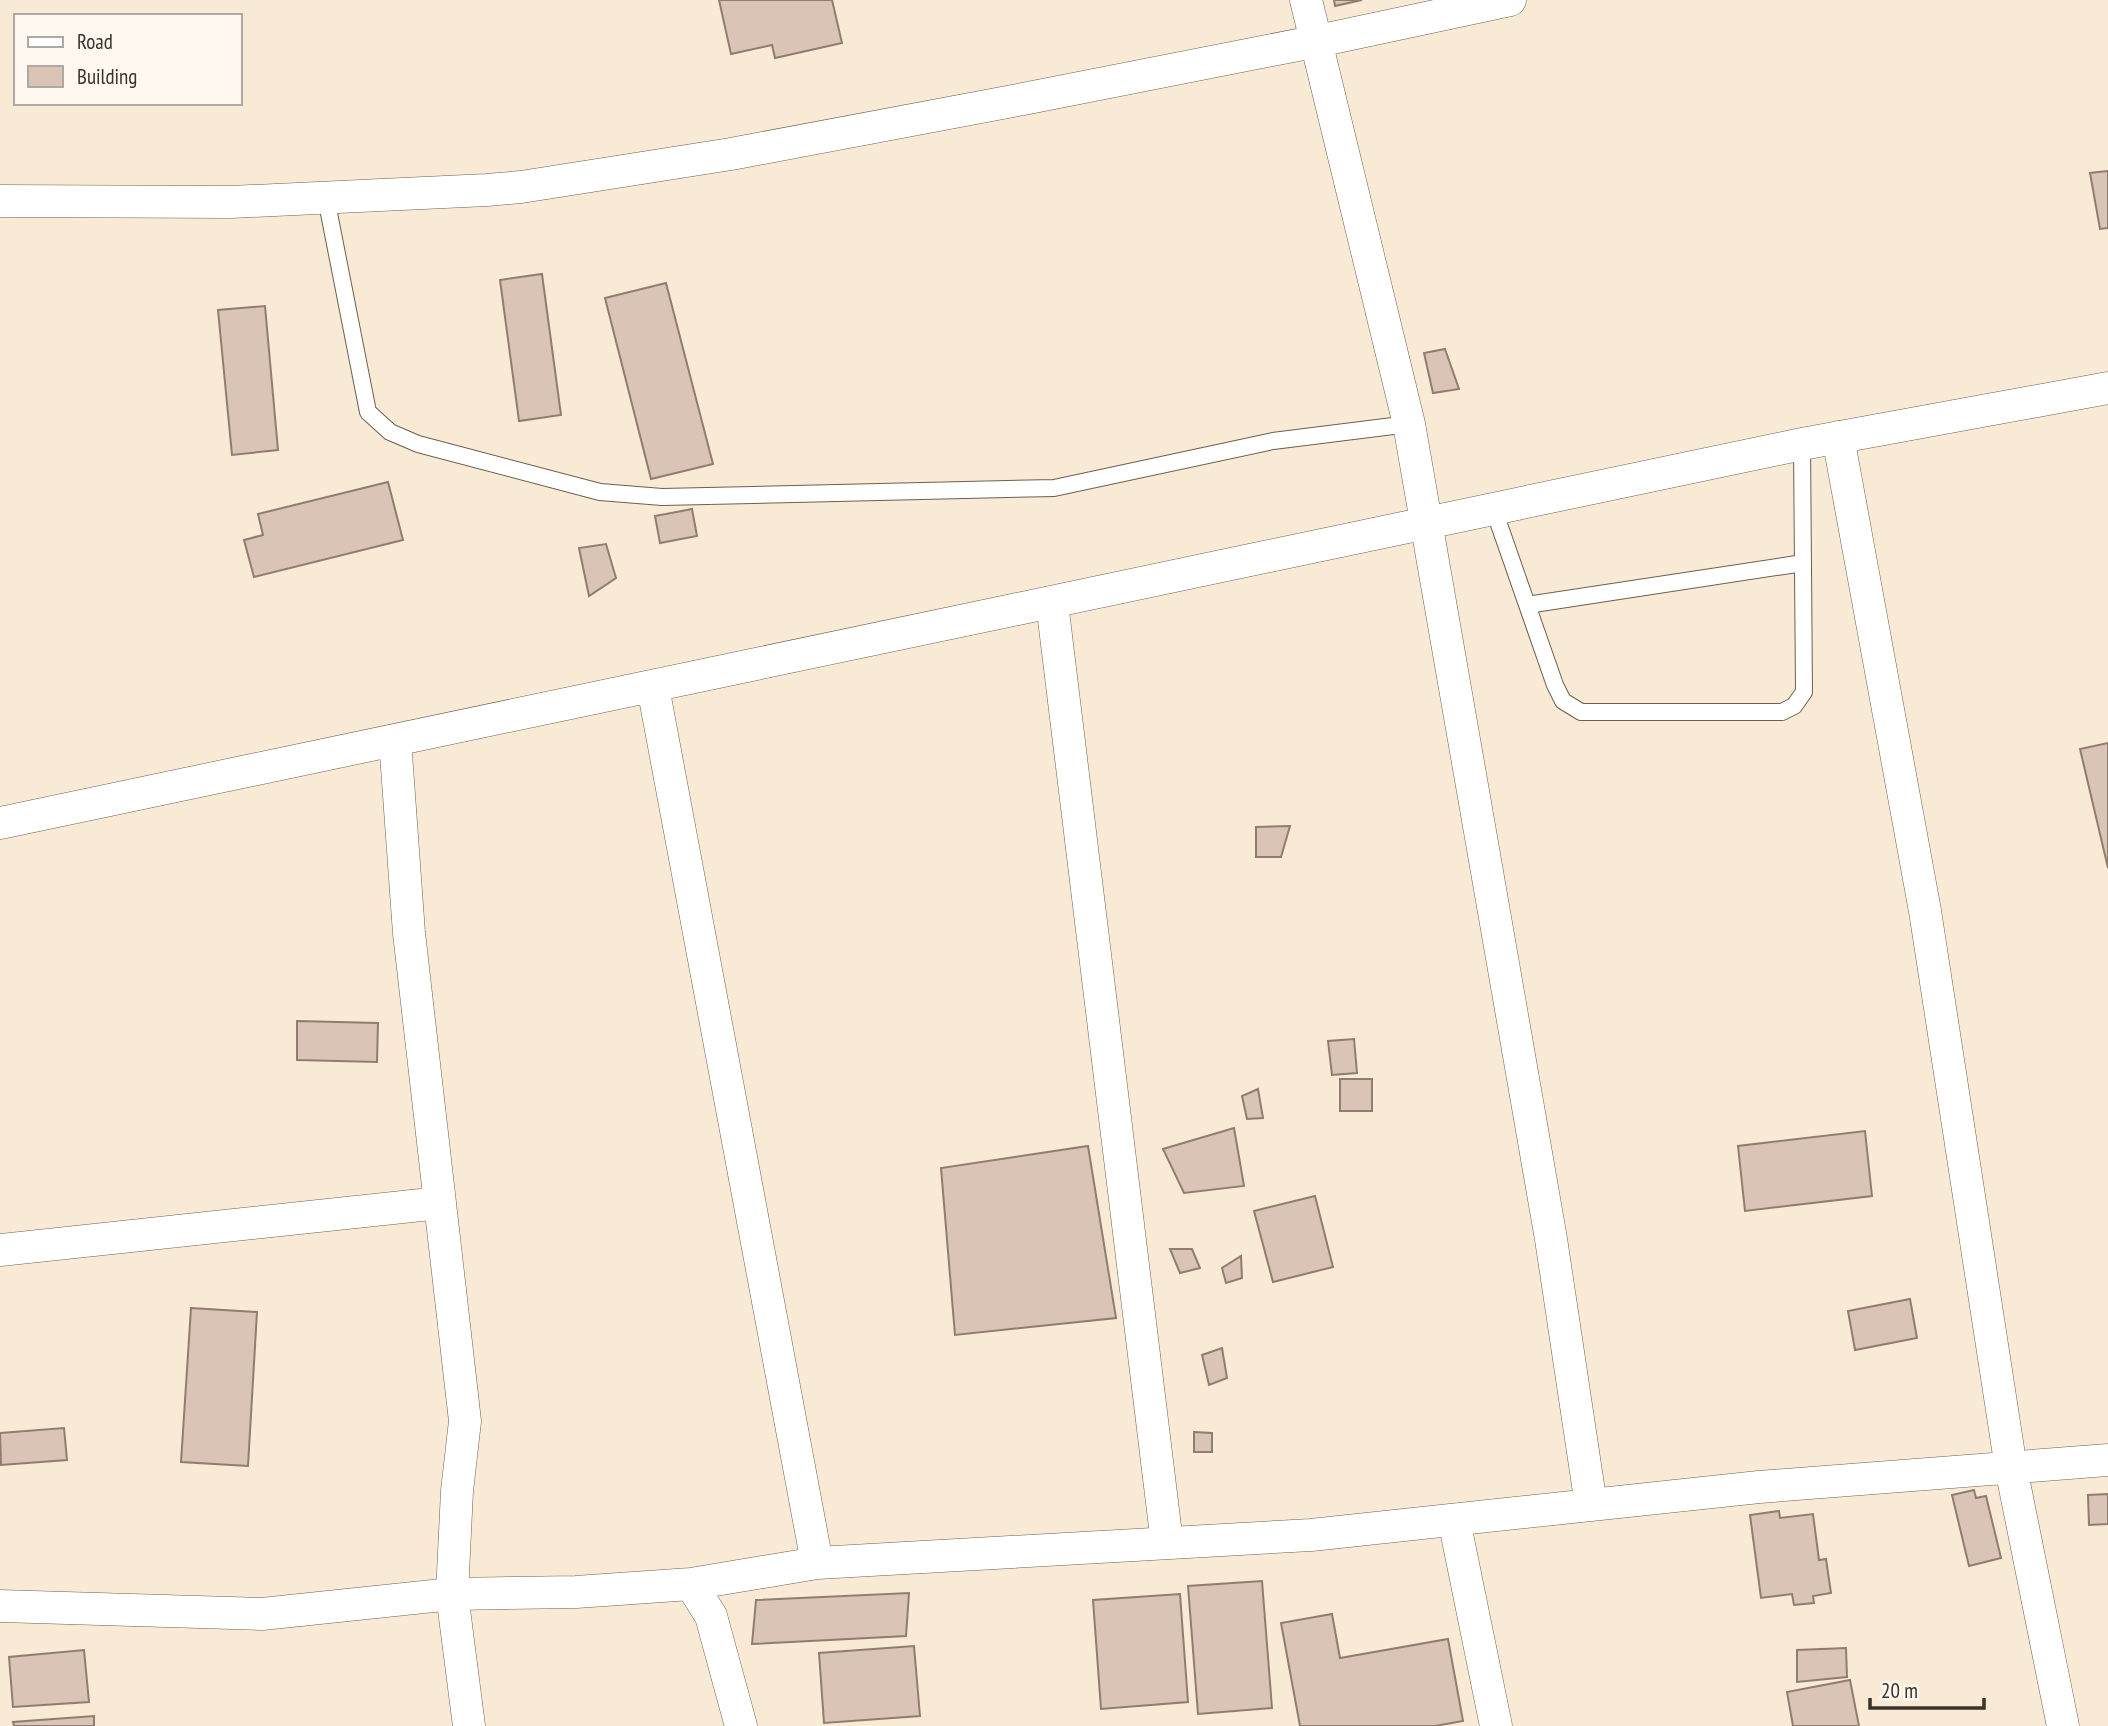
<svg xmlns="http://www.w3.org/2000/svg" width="2108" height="1726" viewBox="0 0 2108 1726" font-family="'PT Sans Narrow',sans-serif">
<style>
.building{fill:#d9c4b5;stroke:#917d70;stroke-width:2}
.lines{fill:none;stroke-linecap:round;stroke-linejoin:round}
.service-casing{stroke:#6c604e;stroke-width:18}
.minor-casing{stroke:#6c604e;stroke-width:33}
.service{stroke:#fff;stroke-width:16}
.minor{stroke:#fff;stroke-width:32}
</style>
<rect width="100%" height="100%" fill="#f8ead5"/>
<path class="building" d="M 719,0 L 832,0 L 842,43 L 775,58 L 772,45 L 731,54 Z
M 1334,0 L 1362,0 L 1335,6 Z
M 2108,171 L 2108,228 L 2100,229 L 2090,173 Z
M 542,274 L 561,415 L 519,421 L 500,280 Z
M 666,283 L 713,464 L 651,479 L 605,298 Z
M 265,306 L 278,450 L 232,455 L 218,310 Z
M 1445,349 L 1459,389 L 1433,393 L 1424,353 Z
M 388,482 L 403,540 L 254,577 L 244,540 L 263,535 L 258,514 Z
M 692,509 L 697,536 L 660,543 L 655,516 Z
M 606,544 L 616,578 L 589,596 L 579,548 Z
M 2108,743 L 2108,868 L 2080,749 Z
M 1290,826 L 1281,857 L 1256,857 L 1256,827 Z
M 297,1021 L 378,1023 L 377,1062 L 297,1060 Z
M 1354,1039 L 1357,1073 L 1332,1075 L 1328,1041 Z
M 1340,1079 L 1372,1079 L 1372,1111 L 1340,1111 Z
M 1258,1089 L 1263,1118 L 1247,1119 L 1242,1096 Z
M 1234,1128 L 1244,1186 L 1184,1193 L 1163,1149 Z
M 1865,1131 L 1872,1196 L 1745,1211 L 1738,1146 Z
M 1088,1146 L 1116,1318 L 955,1335 L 941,1168 Z
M 1315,1196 L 1333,1267 L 1273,1282 L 1254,1211 Z
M 1170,1249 L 1192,1249 L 1200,1268 L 1180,1273 Z
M 1241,1256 L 1242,1278 L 1226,1283 L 1222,1268 Z
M 1910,1299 L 1917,1338 L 1855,1350 L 1848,1311 Z
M 191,1308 L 257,1312 L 248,1466 L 181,1462 Z
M 1222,1348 L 1227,1378 L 1209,1385 L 1202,1355 Z
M 64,1428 L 67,1460 L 1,1465 L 0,1433 Z
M 1194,1432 L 1212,1433 L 1212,1452 L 1194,1452 Z
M 1974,1490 L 1976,1498 L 1986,1496 L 2001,1558 L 1969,1566 L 1952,1495 Z
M 2108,1494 L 2108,1524 L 2089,1525 L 2088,1495 Z
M 1779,1511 L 1780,1518 L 1813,1514 L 1819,1560 L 1826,1559 L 1831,1593 L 1813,1596 L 1814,1603 L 1794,1605 L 1792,1594 L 1761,1598 L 1750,1515 Z
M 1262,1581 L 1272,1708 L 1198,1714 L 1188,1586 Z
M 909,1593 L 906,1636 L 752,1644 L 756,1600 Z
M 1180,1594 L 1188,1702 L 1101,1709 L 1093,1600 Z
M 1332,1614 L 1340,1658 L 1448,1639 L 1463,1721 L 1435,1726 L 1300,1726 L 1281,1623 Z
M 914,1646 L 920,1716 L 824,1723 L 819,1653 Z
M 1846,1648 L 1847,1677 L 1797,1682 L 1797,1650 Z
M 84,1650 L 89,1702 L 13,1707 L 9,1657 Z
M 1850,1680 L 1859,1726 L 1793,1726 L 1787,1692 Z
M 94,1716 L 94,1726 L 14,1726 L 13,1722 Z"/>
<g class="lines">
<defs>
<path id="service" d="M 326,198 L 368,412 L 390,432 L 418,444 L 600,492 L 662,497 L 1054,488 L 1273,441 L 1409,424
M 1494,510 L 1555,685 L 1563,701 L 1581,712 L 1782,712 L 1794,706 L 1804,692 L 1802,444
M 1527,605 L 1803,563"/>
<path id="minor" d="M 1306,0 L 1409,424 L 1551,1239 L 1591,1505
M 0,201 L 231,202 L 487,190 L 521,187 L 731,154 L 1023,99 L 1318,41 L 1510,0
M 1838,437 L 1925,911 L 2011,1468 L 2063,1726
M 1052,603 L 1167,1543
M 653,687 L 817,1563
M 395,740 L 409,933 L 465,1421 L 457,1491 L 452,1594 L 576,1592 L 691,1584 L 711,1616 L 741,1726
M 0,823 L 1802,444 L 2108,388
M 0,1250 L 440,1203
M 1454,1520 L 1496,1726
M 691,1584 L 817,1563 L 1311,1535 L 1759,1487 L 2108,1460
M 0,1606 L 262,1614 L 452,1594 L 469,1726"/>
</defs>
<use href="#service" class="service-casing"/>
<use href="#minor" class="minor-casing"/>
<use href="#service" class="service"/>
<use href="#minor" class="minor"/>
</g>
<rect x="14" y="14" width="228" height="91" fill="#fef8f0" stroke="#afa9a1" stroke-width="2"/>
<rect x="28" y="37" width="35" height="10" fill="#ffffff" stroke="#afa9a1" stroke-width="2"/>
<text x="77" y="49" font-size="21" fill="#39332b">Road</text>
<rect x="28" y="66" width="35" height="21" fill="#d9c4b5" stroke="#afa9a1" stroke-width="2"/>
<text x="77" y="84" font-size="21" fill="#39332b">Building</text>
<path d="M1870 1698v10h114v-10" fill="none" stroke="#39332b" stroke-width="3.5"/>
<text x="1881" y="1698" font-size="21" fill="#39332b" stroke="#fef8f0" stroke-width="5" paint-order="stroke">20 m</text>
</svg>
